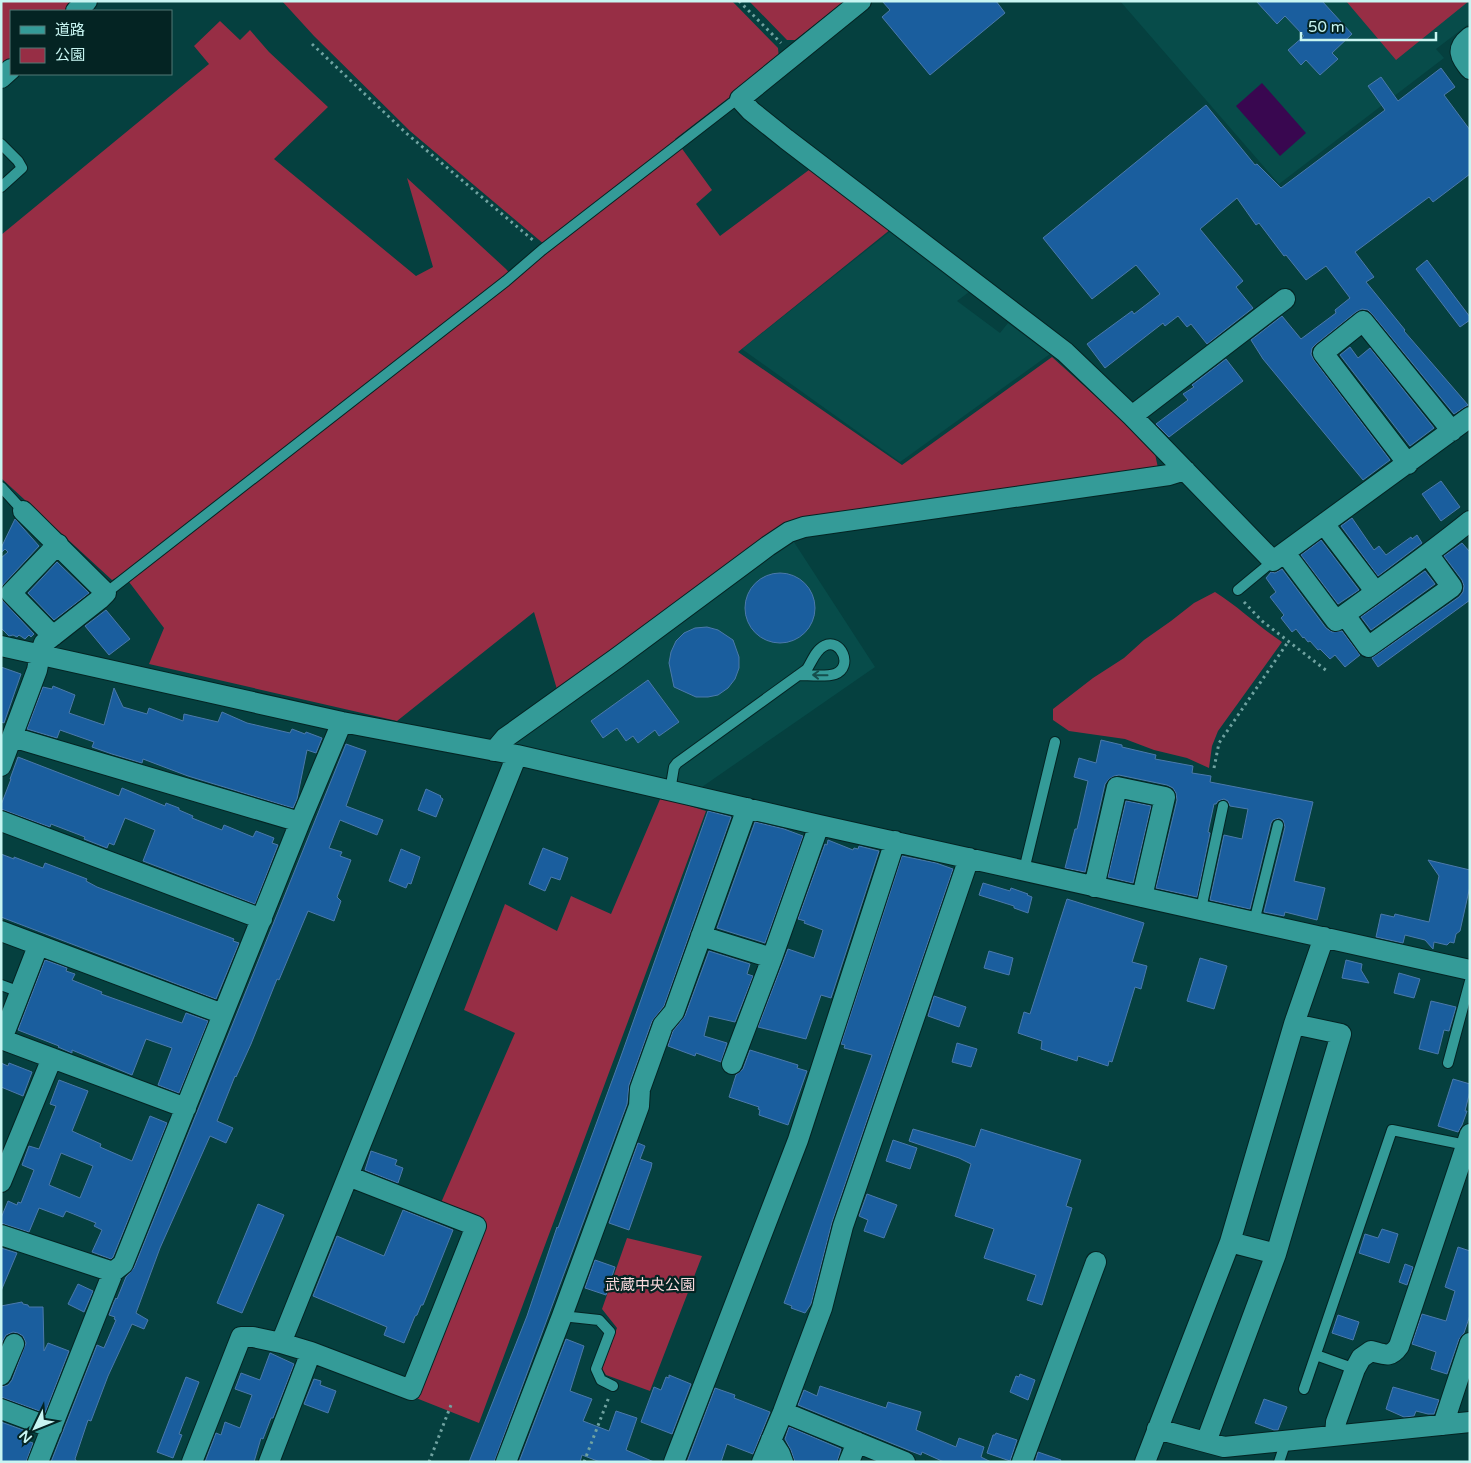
<svg xmlns="http://www.w3.org/2000/svg" width="1471" height="1463" viewBox="0 0 1471 1463" font-family="'Varela Round','Noto Sans JP',sans-serif">
<style>
.built{fill:#074c4a}
.green{fill:#972e45}
.water{fill:#390750}
.building{fill:#1a5e9e;stroke:#4b79ab;fill-rule:evenodd}
.lines{fill:none;stroke-linecap:round;stroke-linejoin:round}
.service-casing{stroke:#042423;stroke-width:12}
.minor-casing{stroke:#042423;stroke-width:22}
.path{stroke:#70a3a1;stroke-width:3;stroke-dasharray:2.5 4;stroke-linecap:butt}
.service{stroke:#349b98;stroke-width:10}
.minor{stroke:#349b98;stroke-width:20}
.oneway{stroke:#154e4c}
.labels{text-anchor:middle;dominant-baseline:central;stroke-width:4.5;stroke-linejoin:round;paint-order:stroke}
.park-label{font-size:15px;fill:#fbdadd;stroke:#042423}
</style>
<rect width="100%" height="100%" fill="#05403f"/>
<path class="built" d="M 1120,1 L 1470,1 L 1470,23 L 1436,49 L 1444,58 L 1279,184 Z
M 892,230 L 973,289 L 957,301 L 1000,333 L 1008,323 L 1050,354 L 900,462 L 742,349 Z
M 792,539 L 875,667 L 699,789 L 516,747 L 513,739 Z"/>
<path class="green" d="M 1,1 L 75,1 L 64,11 L 11,11 L 11,58 L 1,67 Z
M 282,1 L 732,1 L 778,48 L 779,59 L 675,139 L 712,190 L 696,204 L 720,236 L 813,167 L 891,229 L 738,352 L 902,465 L 1052,357 L 1154,449 L 1158,468 L 798,519 L 766,535 L 559,696 L 534,612 L 397,721 L 149,664 L 164,628 L 123,574 L 112,580 L 1,478 L 1,235 L 209,64 L 194,46 L 220,21 L 240,40 L 250,30 L 269,52 L 328,107 L 274,159 L 416,276 L 433,267 L 407,178 L 506,269 L 514,279 L 551,250 L 410,131 L 314,36 Z
M 749,1 L 845,1 L 795,40 L 787,40 Z
M 1346,1 L 1469,1 L 1396,60 Z
M 1215,592 C 1239,607 1259,627 1282,642 L 1218,731 L 1212,746 L 1209,768 L 1187,758 L 1154,750 L 1125,739 L 1069,731 L 1053,720 L 1053,709 L 1093,678 L 1124,658 L 1144,640 L 1171,621 L 1194,603 Z
M 661,797 L 706,811 L 479,1423 L 416,1398 L 482,1222 L 440,1205 L 515,1033 L 464,1010 L 505,904 L 557,931 L 571,896 L 611,914 Z
M 627,1238 L 702,1256 L 650,1391 L 606,1375 L 602,1369 L 617,1328 L 602,1309 Z"/>
<path class="water" d="M 1262,83 L 1306,133 L 1280,156 L 1236,106 Z"/>
<path class="building" d="M 882,1 L 996,1 L 1005,13 L 930,75 L 882,17 L 890,10 Z
M 1256,1 L 1322,1 L 1352,34 L 1332,53 L 1338,59 L 1320,75 L 1306,60 L 1301,65 L 1288,50 L 1304,36 L 1285,16 L 1277,24 Z
M 1441,68 L 1455,87 L 1444,95 L 1470,130 L 1470,174 L 1433,202 L 1429,197 L 1355,252 L 1374,277 L 1366,282 L 1405,330 L 1404,331 L 1468,405 L 1454,414 L 1372,314 L 1368,310 L 1362,309 L 1356,312 L 1316,344 L 1312,348 L 1311,354 L 1314,360 L 1390,460 L 1363,480 L 1263,359 L 1251,340 L 1282,316 L 1301,339 L 1336,313 L 1335,310 L 1350,298 L 1326,266 L 1306,280 L 1286,255 L 1284,256 L 1259,223 L 1256,225 L 1237,198 L 1200,229 L 1243,281 L 1236,287 L 1253,308 L 1207,344 L 1191,324 L 1187,327 L 1178,316 L 1165,326 L 1163,323 L 1105,368 L 1087,344 L 1132,311 L 1134,314 L 1160,294 L 1136,265 L 1092,299 L 1043,238 L 1206,105 L 1255,165 L 1257,164 L 1281,188 L 1385,110 L 1368,86 L 1381,77 L 1398,101 Z
M 1427,260 L 1470,317 L 1470,320 L 1460,327 L 1416,269 Z
M 1350,347 L 1358,358 L 1370,348 L 1434,428 L 1410,446 L 1340,355 Z
M 1226,359 L 1243,381 L 1169,437 L 1156,424 L 1188,400 L 1183,394 L 1194,387 L 1192,385 Z
M 1441,481 L 1460,507 L 1441,521 L 1422,494 Z
M 1352,518 L 1374,550 L 1379,546 L 1386,555 L 1411,537 L 1412,539 L 1417,535 L 1422,543 L 1378,576 L 1341,526 Z
M 15,519 L 39,546 L 1,587 L 1,558 L 8,552 L 5,549 L 1,553 L 1,548 Z
M 1321,540 L 1359,590 L 1338,604 L 1301,555 Z
M 1462,543 L 1470,552 L 1470,600 L 1378,667 L 1372,658 L 1459,597 L 1463,592 L 1464,586 L 1462,580 L 1444,556 Z
M 57,562 L 89,593 L 54,620 L 28,593 Z
M 1282,569 L 1326,628 L 1332,632 L 1342,631 L 1360,655 L 1345,667 L 1335,655 L 1330,659 L 1320,649 L 1318,650 L 1310,641 L 1308,642 L 1304,637 L 1303,638 L 1296,629 L 1292,632 L 1281,618 L 1284,615 L 1270,597 L 1276,592 L 1266,578 L 1271,572 L 1275,573 Z
M 1425,571 L 1435,584 L 1371,630 L 1361,617 Z
M745 608a35 35 0 1 1 70 0a35 35 0 1 1-70 0Z
M 1,599 L 34,634 L 31,637 L 29,635 L 25,639 L 19,635 L 17,637 L 13,635 L 9,636 L 1,628 Z
M 106,610 L 130,639 L 109,655 L 85,626 Z
M 707,627 L 718,630 L 733,640 L 739,657 L 739,668 L 735,679 L 728,688 L 718,695 L 708,697 L 696,697 L 674,687 L 669,663 L 671,652 L 676,641 L 684,633 L 695,628 Z
M 1,667 L 21,674 L 4,723 L 1,722 Z
M 648,680 L 679,722 L 659,736 L 655,730 L 638,743 L 633,736 L 626,741 L 617,728 L 603,738 L 591,721 Z
M 53,686 L 75,695 L 69,713 L 104,725 L 114,688 L 123,707 L 147,714 L 149,708 L 183,721 L 184,714 L 218,722 L 222,712 L 247,723 L 290,733 L 292,729 L 305,734 L 306,732 L 322,738 L 316,753 L 307,750 L 297,799 L 293,808 L 188,776 L 143,759 L 142,763 L 112,754 L 92,747 L 94,742 L 60,730 L 57,738 L 27,729 L 43,687 L 52,689 Z
M 1101,740 L 1122,745 L 1122,747 L 1156,755 L 1155,759 L 1193,766 L 1192,773 L 1211,776 L 1210,782 L 1313,802 L 1294,881 L 1325,888 L 1317,920 L 1285,912 L 1284,916 L 1264,912 L 1285,827 L 1283,820 L 1279,818 L 1273,820 L 1271,823 L 1250,909 L 1210,900 L 1224,835 L 1242,839 L 1248,809 L 1230,806 L 1228,801 L 1224,799 L 1218,801 L 1216,804 L 1214,804 L 1208,832 L 1210,833 L 1197,897 L 1156,888 L 1177,800 L 1176,793 L 1173,788 L 1167,785 L 1119,775 L 1114,776 L 1109,779 L 1105,784 L 1085,872 L 1065,868 L 1075,829 L 1077,829 L 1088,781 L 1074,777 L 1079,758 L 1096,763 Z
M 346,744 L 366,751 L 346,806 L 383,820 L 377,835 L 340,820 L 329,848 L 342,852 L 340,856 L 351,860 L 337,897 L 341,901 L 334,921 L 308,911 L 279,980 L 277,979 L 251,1044 L 236,1077 L 235,1076 L 217,1121 L 233,1128 L 226,1143 L 210,1136 L 160,1248 L 136,1313 L 148,1320 L 144,1329 L 132,1324 L 108,1376 L 91,1421 L 88,1420 L 75,1459 L 77,1462 L 51,1462 L 97,1345 L 104,1348 L 116,1320 L 114,1319 L 115,1317 L 109,1315 L 114,1302 L 116,1298 L 117,1299 L 126,1277 L 134,1268 Z
M 18,757 L 119,796 L 122,788 L 165,806 L 166,803 L 179,808 L 179,810 L 193,816 L 192,818 L 222,830 L 224,825 L 253,837 L 256,831 L 274,838 L 272,843 L 278,845 L 255,904 L 143,861 L 155,830 L 125,818 L 114,845 L 109,843 L 107,848 L 84,839 L 85,837 L 51,824 L 50,827 L 1,809 L 1,805 L 11,779 L 10,779 Z
M 426,789 L 441,796 L 440,797 L 443,799 L 436,817 L 418,810 Z
M 1126,801 L 1151,806 L 1133,883 L 1108,877 Z
M 708,811 L 731,817 L 664,1006 L 652,1021 L 629,1085 L 627,1104 L 494,1462 L 469,1462 L 527,1316 L 557,1227 L 558,1228 L 620,1059 Z
M 755,822 L 784,829 L 803,836 L 765,943 L 717,928 Z
M 828,840 L 853,850 L 854,848 L 858,849 L 859,846 L 879,851 L 831,998 L 821,995 L 806,1039 L 758,1027 L 788,949 L 814,958 L 823,930 L 804,923 L 805,921 L 798,919 L 825,844 L 827,845 Z
M 543,848 L 568,858 L 560,880 L 551,877 L 545,891 L 529,884 Z
M 401,849 L 420,857 L 411,884 L 408,883 L 406,888 L 389,881 Z
M 1,854 L 14,859 L 14,857 L 43,868 L 45,863 L 87,879 L 86,881 L 97,887 L 234,939 L 233,941 L 239,943 L 216,999 L 1,917 Z
M 902,856 L 936,863 L 953,869 L 832,1222 L 811,1304 L 805,1313 L 791,1308 L 792,1306 L 784,1303 L 872,1055 L 844,1048 L 845,1045 L 841,1044 Z
M 1428,860 L 1470,870 L 1470,886 L 1460,931 L 1456,934 L 1454,943 L 1450,942 L 1447,945 L 1434,942 L 1433,949 L 1425,940 L 1405,935 L 1403,943 L 1376,937 L 1381,914 L 1394,917 L 1395,914 L 1429,922 L 1439,876 Z
M 983,883 L 1010,891 L 1011,888 L 1028,894 L 1027,895 L 1032,897 L 1028,913 L 1014,908 L 1014,906 L 979,895 Z
M 1067,899 L 1144,923 L 1132,962 L 1147,966 L 1141,989 L 1135,987 L 1112,1062 L 1109,1061 L 1108,1066 L 1078,1056 L 1077,1061 L 1041,1049 L 1042,1041 L 1018,1033 L 1024,1012 L 1030,1014 Z
M 709,951 L 750,964 L 747,974 L 753,976 L 735,1022 L 709,1016 L 704,1036 L 727,1043 L 721,1062 L 696,1053 L 695,1056 L 668,1046 L 673,1031 L 685,1016 Z
M 989,951 L 1013,958 L 1009,975 L 984,968 Z
M 1200,958 L 1227,966 L 1214,1009 L 1187,1001 Z
M 45,960 L 67,968 L 66,971 L 75,974 L 72,980 L 102,992 L 101,994 L 182,1023 L 186,1013 L 208,1021 L 179,1093 L 158,1085 L 172,1048 L 146,1039 L 132,1075 L 72,1050 L 72,1053 L 58,1047 L 59,1046 L 18,1030 Z
M 1346,960 L 1362,964 L 1361,970 L 1369,983 L 1342,978 Z
M 1399,973 L 1420,979 L 1414,998 L 1394,993 Z
M 934,996 L 966,1007 L 959,1027 L 928,1016 Z
M 1431,1001 L 1456,1007 L 1449,1031 L 1444,1030 L 1438,1054 L 1419,1049 Z
M 957,1043 L 977,1049 L 971,1067 L 952,1062 Z
M 750,1050 L 798,1065 L 797,1068 L 807,1071 L 788,1125 L 759,1115 L 760,1110 L 758,1109 L 759,1107 L 729,1097 L 736,1075 L 743,1069 Z
M 1,1063 L 8,1066 L 9,1063 L 32,1072 L 23,1096 L 1,1087 Z
M 1453,1079 L 1470,1084 L 1470,1091 L 1465,1111 L 1467,1111 L 1462,1125 L 1458,1132 L 1438,1126 Z
M 59,1080 L 88,1091 L 72,1131 L 101,1144 L 100,1147 L 132,1161 L 150,1116 L 167,1123 L 113,1257 L 111,1259 L 92,1252 L 102,1230 L 94,1226 L 96,1223 L 66,1211 L 63,1217 L 39,1208 L 29,1232 L 1,1223 L 1,1218 L 8,1201 L 17,1205 L 18,1202 L 21,1203 L 34,1170 L 22,1165 L 29,1146 L 39,1149 L 56,1106 L 50,1104 ZM 61,1153 L 93,1166 L 80,1198 L 49,1185 Z
M 913,1129 L 975,1147 L 981,1129 L 1081,1160 L 1066,1206 L 1072,1208 L 1042,1305 L 1027,1300 L 1036,1275 L 984,1258 L 994,1229 L 955,1216 L 971,1164 L 959,1158 L 909,1141 Z
M 893,1140 L 917,1148 L 910,1169 L 886,1161 Z
M 638,1143 L 645,1146 L 640,1159 L 652,1163 L 651,1168 L 629,1230 L 609,1223 Z
M 371,1151 L 397,1160 L 395,1165 L 403,1168 L 398,1183 L 365,1170 Z
M 867,1194 L 897,1205 L 884,1238 L 864,1231 L 868,1220 L 859,1216 Z
M 258,1204 L 284,1215 L 242,1313 L 217,1303 Z
M 403,1210 L 453,1230 L 423,1305 L 421,1305 L 417,1315 L 415,1316 L 404,1343 L 384,1335 L 387,1327 L 313,1296 L 337,1236 L 384,1256 Z
M 1382,1229 L 1398,1234 L 1389,1263 L 1359,1253 L 1365,1234 L 1378,1238 Z
M 1458,1247 L 1470,1251 L 1470,1315 L 1464,1333 L 1459,1339 L 1447,1374 L 1431,1369 L 1436,1352 L 1412,1344 L 1422,1314 L 1446,1321 L 1455,1291 L 1445,1287 Z
M 1,1248 L 17,1253 L 1,1291 Z
M 595,1260 L 615,1267 L 606,1295 L 585,1288 Z
M 1405,1264 L 1413,1267 L 1407,1285 L 1399,1282 Z
M 78,1284 L 93,1291 L 84,1312 L 68,1304 Z
M 22,1302 L 23,1304 L 28,1305 L 29,1307 L 43,1307 L 44,1351 L 48,1343 L 69,1351 L 45,1413 L 1,1397 L 1,1387 L 8,1385 L 12,1380 L 26,1343 L 23,1336 L 18,1333 L 13,1332 L 6,1335 L 1,1344 L 1,1306 Z
M 1338,1315 L 1359,1322 L 1353,1340 L 1332,1333 Z
M 566,1339 L 584,1346 L 570,1391 L 592,1399 L 583,1421 L 609,1431 L 616,1411 L 637,1418 L 626,1450 L 654,1462 L 600,1462 L 582,1455 L 580,1462 L 519,1462 Z
M 270,1353 L 294,1364 L 273,1418 L 271,1418 L 263,1439 L 261,1438 L 254,1462 L 205,1462 L 216,1433 L 221,1435 L 225,1422 L 240,1428 L 252,1395 L 235,1389 L 241,1373 L 260,1380 Z
M 1020,1374 L 1035,1380 L 1028,1400 L 1010,1392 L 1016,1376 L 1019,1377 Z
M 669,1375 L 691,1384 L 672,1434 L 641,1422 L 654,1387 L 661,1390 L 666,1377 L 669,1378 Z
M 186,1377 L 199,1382 L 179,1434 L 182,1435 L 173,1458 L 157,1452 Z
M 314,1379 L 321,1381 L 320,1385 L 336,1391 L 328,1413 L 304,1404 Z
M 820,1386 L 886,1408 L 888,1402 L 921,1412 L 916,1430 L 956,1447 L 959,1438 L 984,1447 L 981,1457 L 991,1462 L 944,1462 L 922,1452 L 921,1455 L 908,1450 L 798,1405 L 804,1390 L 817,1396 Z
M 1393,1387 L 1439,1400 L 1434,1414 L 1428,1414 L 1416,1411 L 1414,1416 L 1404,1417 L 1386,1409 Z
M 715,1388 L 735,1395 L 734,1398 L 770,1412 L 753,1454 L 727,1444 L 721,1462 L 687,1462 Z
M 1264,1399 L 1287,1407 L 1278,1430 L 1274,1430 L 1255,1423 Z
M 1,1422 L 26,1431 L 22,1439 L 33,1443 L 26,1462 L 1,1462 Z
M 789,1427 L 841,1449 L 837,1462 L 795,1462 L 791,1450 L 785,1439 Z
M 996,1433 L 1017,1440 L 1010,1461 L 987,1453 L 993,1435 L 995,1435 Z
M 1038,1452 L 1061,1460 L 1060,1462 L 1035,1462 Z"/>
<g class="lines">
<defs>
<path id="service" d="M 1,144 L 18,161 L 22,168 L 1,187
M 1,487 L 23,511
M 1238,590 L 1273,561
M 106,593 L 506,281 L 542,250 L 732,103 L 740,99
M 670,791 L 674,767 L 677,763 L 807,669 C 812,661 816,650 824,646 C 841,637 854,667 835,674 C 827,677 808,675 799,675
M 1024,870 L 1055,742
M 1201,909 L 1223,806
M 1254,922 L 1278,825
M 1,985 L 20,992
M 1448,1063 L 1470,981
M 562,1316 L 599,1320 L 610,1332 L 596,1369 L 601,1380 L 613,1386
M 1316,1355 L 1355,1369
M 1304,1389 L 1392,1130 L 1466,1145
M 1279,1462 L 1286,1441"/>
<path id="minor" d="M 861,1 L 740,99 L 751,111 L 786,139 L 1065,352 L 1132,416 L 1273,561 L 1470,417
M 76,11 L 87,1
M 1470,37 C 1455,49 1460,56 1470,69
M 1,78 L 11,69
M 1132,416 L 1285,299
M 1408,464 L 1323,353 L 1363,321 L 1452,431
M 1324,524 L 1375,591
M 1285,553 L 1336,621 C 1381,588 1427,556 1470,521
M 1345,615 L 1368,647 L 1452,587 L 1428,554
M 53,636 L 11,593 L 58,544
M 1,646 L 342,722 L 517,755 L 819,825 L 1470,970
M 12,737 L 300,822
M 494,751 L 505,738 L 617,658 L 768,546 L 789,532 L 804,527 L 1169,475 L 1185,470
M 1,766 L 37,670 L 40,654 L 44,643 L 100,599 L 106,593 L 23,511
M 1,821 L 262,919
M 1094,887 L 1117,787 L 1165,797 L 1142,897
M 1,931 L 223,1014
M 701,936 L 772,958
M 1,1039 L 186,1108
M 2,1039 L 38,946
M 732,1064 L 772,958 L 819,825
M 1,1182 L 52,1058
M 1,1235 L 113,1272
M 1230,1242 L 1276,1254
M 311,1352 L 281,1343 L 517,755
M 1,1375 L 14,1344
M 1,1409 L 52,1428
M 783,1412 L 905,1462
M 1443,1425 L 1470,1343
M 1157,1429 L 1224,1447 L 1470,1422
M 1335,1436 L 1336,1422 L 1355,1369 L 1361,1358 L 1371,1351 C 1384,1354 1390,1359 1399,1346 L 1470,1134
M 771,1440 L 780,1454 L 783,1462
M 1206,1442 L 1276,1254 L 1341,1034 L 1294,1024
M 38,1462 L 113,1272 L 123,1264 L 300,822 L 342,722
M 192,1462 L 241,1337 L 253,1337 L 281,1343
M 269,1462 L 311,1352 L 411,1390 L 476,1226 L 348,1176
M 506,1462 L 562,1316 L 639,1106 L 640,1089 L 663,1025 L 674,1012 L 747,808
M 674,1462 L 798,1140 L 895,841
M 762,1462 L 783,1412 L 822,1308 L 843,1226 L 969,858
M 849,1462 L 857,1442
M 1022,1462 L 1096,1262
M 1145,1462 L 1230,1242 L 1294,1024 L 1324,937"/>
</defs>
<use href="#service" class="service-casing"/>
<use href="#minor" class="minor-casing"/>
<path class="path" d="M 739,1 L 781,43
M 312,44 L 406,133 L 534,241
M 1244,602 L 1262,621 L 1327,671
M 1214,768 L 1219,743 L 1288,642
M 429,1462 L 451,1405
M 584,1462 L 609,1397"/>
<use href="#service" class="service"/>
<use href="#minor" class="minor"/>
</g>
<defs><path id="oneway-shaft" d="M-6 0H5M1.5-3L5.5 0L1.5 3" fill="none" stroke-width="1.6" stroke-linecap="round" stroke-linejoin="round" transform="scale(1.25)"/></defs>
<use class="oneway" href="#oneway-shaft" transform="translate(820 675) rotate(-179)"/>
<g class="labels">
<g class="park-label">
<text x="650" y="1285">武蔵中央公園</text>
</g>
</g>
<rect width="1471" height="1463" fill="none" stroke="#c8f5f2" stroke-width="5"/>
<rect x="10" y="10" width="162" height="65" fill="#042423" stroke="#527876"/>
<rect x="20" y="26" width="25" height="8" fill="#349b98" stroke="#527876"/>
<text x="55" y="35" font-size="15" fill="#c8f5f2">道路</text>
<rect x="20" y="48" width="25" height="15" fill="#972e45" stroke="#527876"/>
<text x="55" y="60" font-size="15" fill="#c8f5f2">公園</text>
<g transform="translate(35 1428) rotate(227)" stroke="#042423" stroke-width="4" paint-order="stroke">
<path d="M0-4L9 19L0 12L-9 19Z" fill="#c8f5f2"/>
<text y="-8" font-size="14" font-weight="bold" text-anchor="middle" fill="#c8f5f2">N</text>
</g>
<path d="M1301 32v8h135v-8" fill="none" stroke="#c8f5f2" stroke-width="2.5"/>
<text x="1308" y="32" font-size="15" fill="#c8f5f2" stroke="#042423" stroke-width="4" paint-order="stroke">50 m</text>
</svg>
